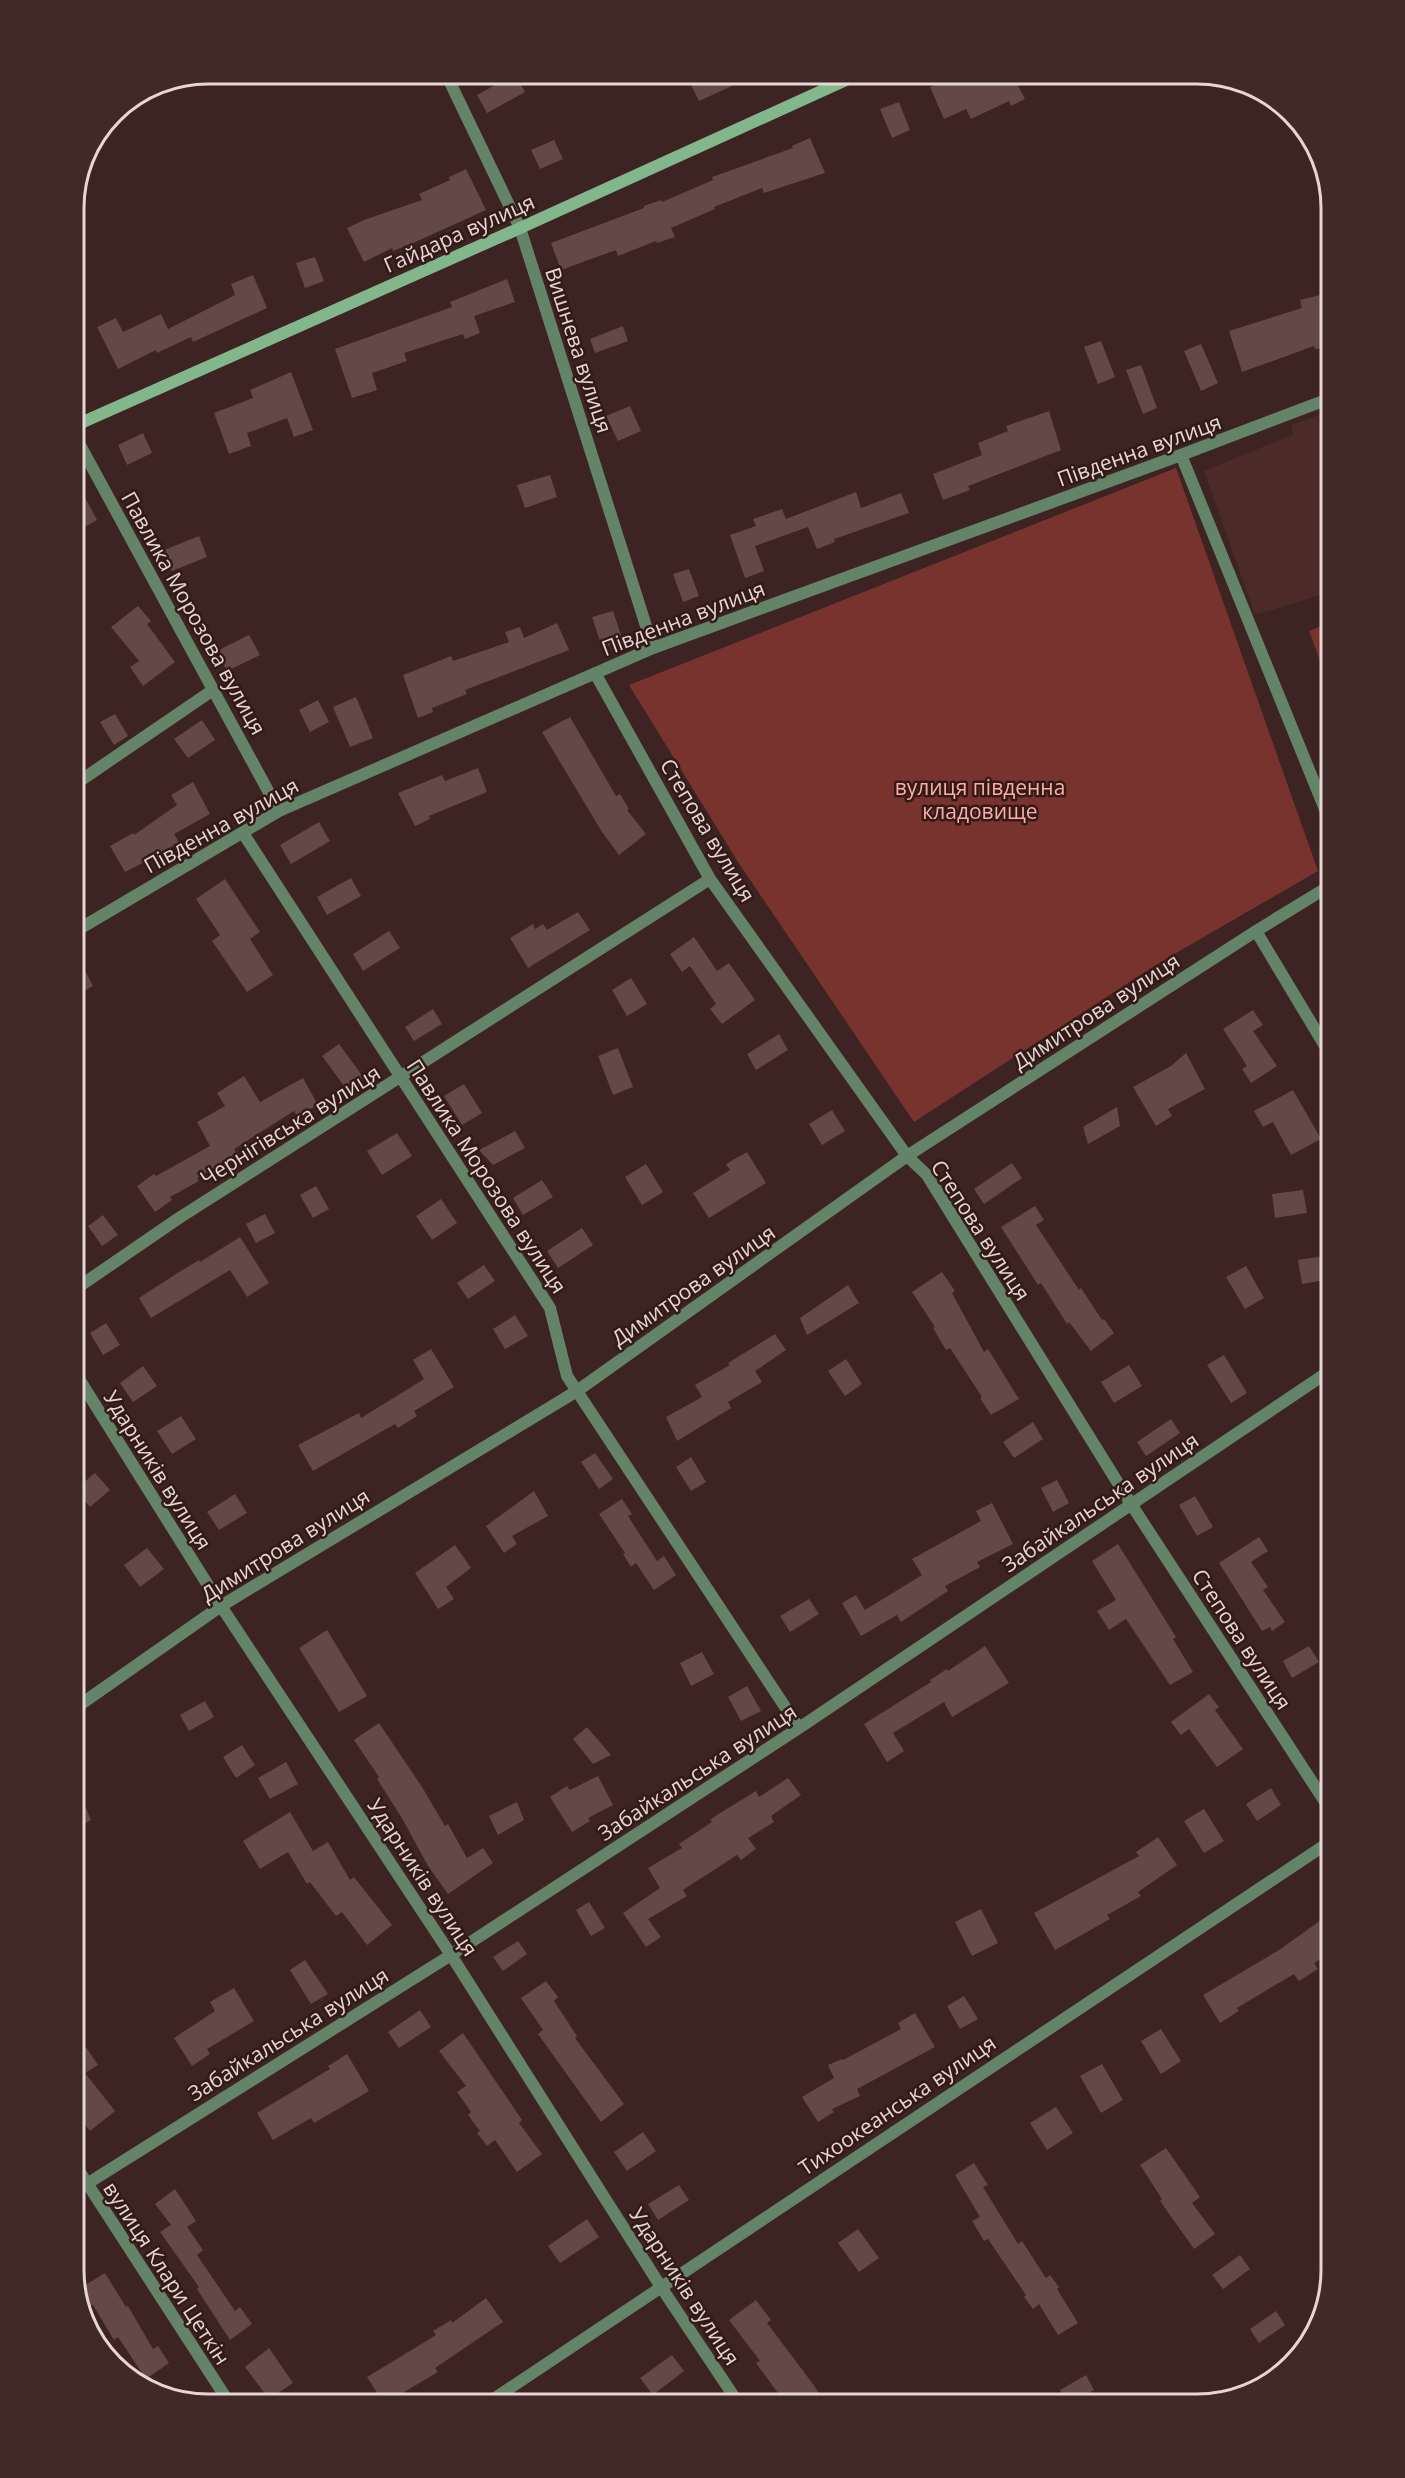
<svg xmlns="http://www.w3.org/2000/svg" width="1405" height="2478" viewBox="0 0 1405 2478" font-family="'Open Sans',sans-serif">
<style>
.built{fill:#4b2a27}
.green{fill:#78332f}
.building{fill:#644845}
.lines{fill:none;stroke-linecap:round;stroke-linejoin:round}
.street{stroke:#638469;stroke-width:12}
.secondary{stroke:#81b78b;stroke-width:12}
.labels{text-anchor:middle;dominant-baseline:central;stroke-width:5;stroke-linejoin:round;paint-order:stroke}
.street-label{font-size:21px;fill:#e7d6d4;stroke:#321a17}
.park-label{font-size:21px;fill:#fcada5;stroke:#321a17}
.rim{fill:none;stroke:#e7d6d4;stroke-width:3}
</style>
<rect width="100%" height="100%" fill="#3d2321"/>
<path class="built" d="M 1331,411 L 1331,592 L 1255,615 L 1204,471 L 1294,434 L 1291,425 Z"/>
<path class="green" d="M 1176,468 L 1318,871 L 1159,963 L 914,1122 L 738,862 L 629,685 Z
M 1331,622 L 1331,690 L 1309,631 Z"/>
<path class="building" d="M 515,74 L 525,92 L 487,113 L 477,95 Z
M 710,74 L 726,74 L 732,86 L 699,101 L 690,83 Z
M 961,74 L 1012,74 L 1025,99 L 1011,106 L 1009,101 L 971,119 L 966,109 L 944,119 L 930,87 Z
M 899,102 L 910,130 L 892,138 L 880,109 Z
M 810,138 L 825,173 L 764,193 L 762,188 L 714,207 L 715,209 L 671,228 L 675,237 L 657,243 L 656,241 L 618,256 L 616,250 L 561,270 L 551,243 L 644,208 L 644,206 L 661,200 L 662,202 L 713,180 L 712,177 L 793,148 L 792,146 Z
M 554,140 L 563,159 L 540,169 L 531,150 Z
M 466,169 L 486,210 L 411,244 L 393,251 L 392,248 L 364,262 L 347,228 L 364,220 L 422,200 L 419,194 L 450,180 L 449,177 Z
M 315,257 L 324,281 L 305,288 L 296,263 Z
M 253,275 L 267,308 L 193,342 L 191,337 L 157,353 L 156,350 L 118,369 L 97,327 L 116,318 L 123,332 L 161,314 L 168,329 L 235,295 L 231,284 Z
M 507,279 L 515,302 L 474,316 L 480,333 L 465,339 L 463,334 L 404,353 L 407,361 L 372,373 L 377,390 L 352,398 L 335,349 L 452,307 L 450,302 Z
M 1332,292 L 1332,347 L 1315,349 L 1314,346 L 1242,372 L 1229,331 L 1302,308 L 1300,300 Z
M 623,326 L 628,341 L 595,353 L 590,339 Z
M 1101,341 L 1115,377 L 1098,384 L 1084,347 Z
M 1201,344 L 1218,383 L 1201,391 L 1184,351 Z
M 1141,365 L 1157,408 L 1143,414 L 1126,370 Z
M 291,372 L 313,430 L 294,437 L 287,418 L 247,433 L 251,446 L 229,454 L 214,413 L 253,398 L 250,390 Z
M 630,406 L 641,431 L 618,441 L 606,416 Z
M 1049,411 L 1061,450 L 968,486 L 970,490 L 943,500 L 933,474 L 982,455 L 978,443 L 1008,431 L 1006,426 Z
M 143,433 L 152,453 L 127,465 L 118,445 Z
M 550,475 L 557,497 L 525,508 L 517,485 Z
M 74,477 L 97,520 L 74,533 Z
M 856,492 L 861,508 L 901,493 L 909,513 L 834,539 L 835,542 L 817,549 L 808,527 L 755,546 L 764,571 L 745,578 L 730,535 L 756,526 L 753,519 L 782,509 L 786,519 Z
M 199,536 L 207,557 L 172,571 L 164,550 Z
M 689,569 L 699,596 L 683,602 L 673,574 Z
M 138,606 L 151,621 L 147,624 L 175,662 L 143,686 L 130,667 L 139,661 L 111,627 Z
M 613,611 L 623,641 L 602,647 L 592,617 Z
M 557,623 L 569,650 L 465,690 L 467,694 L 432,708 L 433,712 L 418,718 L 403,675 L 451,656 L 453,661 L 509,642 L 505,632 L 520,627 L 524,638 Z
M 249,635 L 260,655 L 227,671 L 217,651 Z
M 356,697 L 373,738 L 350,747 L 333,707 Z
M 318,700 L 329,722 L 310,732 L 299,710 Z
M 115,714 L 128,736 L 114,745 L 100,722 Z
M 570,717 L 616,796 L 620,794 L 629,809 L 627,810 L 646,834 L 619,855 L 602,832 L 542,732 Z
M 202,720 L 215,740 L 188,758 L 174,739 Z
M 478,768 L 487,792 L 429,816 L 430,819 L 415,826 L 398,793 L 442,775 L 445,781 Z
M 193,782 L 210,814 L 174,834 L 179,842 L 162,853 L 125,872 L 110,846 L 133,833 L 134,835 L 177,805 L 171,795 Z
M 319,822 L 330,841 L 291,864 L 280,845 Z
M 351,878 L 361,896 L 327,915 L 317,897 Z
M 225,879 L 260,932 L 250,939 L 273,975 L 247,992 L 212,941 L 220,935 L 196,899 Z
M 578,912 L 590,930 L 528,968 L 510,938 L 533,924 L 535,929 L 543,924 L 547,930 Z
M 389,931 L 400,948 L 363,971 L 353,954 Z
M 694,937 L 717,971 L 729,963 L 755,1000 L 722,1024 L 710,1009 L 716,1004 L 690,966 L 682,972 L 670,954 Z
M 74,949 L 93,986 L 74,997 Z
M 631,978 L 647,1004 L 627,1016 L 612,990 Z
M 433,1009 L 442,1024 L 414,1041 L 405,1027 Z
M 1253,1010 L 1263,1025 L 1253,1031 L 1277,1066 L 1251,1083 L 1242,1069 L 1247,1066 L 1223,1029 Z
M 779,1034 L 788,1050 L 756,1070 L 747,1054 Z
M 339,1044 L 364,1078 L 347,1090 L 322,1056 Z
M 618,1048 L 633,1087 L 613,1095 L 598,1056 Z
M 1186,1053 L 1205,1089 L 1168,1109 L 1172,1116 L 1156,1126 L 1133,1087 L 1171,1066 Z
M 244,1076 L 260,1102 L 303,1078 L 318,1105 L 297,1116 L 294,1111 L 234,1149 L 237,1155 L 197,1178 L 199,1181 L 170,1197 L 172,1200 L 155,1212 L 137,1186 L 154,1174 L 156,1176 L 210,1146 L 197,1122 L 225,1106 L 217,1093 Z
M 464,1084 L 482,1113 L 462,1125 L 444,1096 Z
M 1293,1090 L 1321,1139 L 1291,1155 L 1273,1122 L 1263,1127 L 1254,1111 Z
M 1117,1107 L 1120,1126 L 1088,1144 L 1083,1127 Z
M 832,1110 L 845,1131 L 822,1145 L 809,1124 Z
M 515,1131 L 525,1148 L 493,1165 L 479,1150 Z
M 397,1133 L 412,1156 L 382,1175 L 367,1151 Z
M 747,1152 L 766,1183 L 709,1218 L 693,1193 L 730,1170 L 726,1164 Z
M 1012,1163 L 1022,1178 L 984,1204 L 974,1189 Z
M 646,1164 L 663,1192 L 642,1205 L 625,1177 Z
M 542,1180 L 553,1197 L 523,1215 L 513,1198 Z
M 316,1186 L 329,1209 L 313,1218 L 300,1195 Z
M 1303,1190 L 1307,1213 L 1275,1218 L 1272,1194 Z
M 441,1199 L 457,1223 L 432,1240 L 416,1216 Z
M 1035,1206 L 1044,1220 L 1036,1225 L 1079,1290 L 1081,1288 L 1102,1320 L 1104,1319 L 1114,1333 L 1091,1351 L 1069,1322 L 1067,1324 L 1041,1283 L 1038,1285 L 1001,1227 Z
M 265,1214 L 275,1233 L 256,1243 L 246,1224 Z
M 103,1215 L 118,1235 L 102,1246 L 88,1226 Z
M 582,1228 L 593,1245 L 558,1268 L 547,1251 Z
M 240,1237 L 269,1283 L 247,1297 L 230,1270 L 151,1318 L 139,1298 L 179,1272 L 199,1260 L 200,1262 Z
M 1331,1255 L 1331,1279 L 1302,1284 L 1298,1260 Z
M 484,1265 L 495,1281 L 468,1299 L 457,1283 Z
M 1246,1266 L 1264,1298 L 1245,1309 L 1226,1277 Z
M 942,1272 L 955,1291 L 952,1293 L 984,1352 L 988,1349 L 1019,1399 L 991,1415 L 980,1398 L 982,1397 L 950,1348 L 946,1350 L 933,1328 L 935,1327 L 912,1292 Z
M 848,1285 L 859,1303 L 807,1335 L 800,1318 Z
M 515,1315 L 528,1336 L 505,1349 L 493,1329 Z
M 106,1323 L 120,1345 L 103,1355 L 90,1333 Z
M 775,1334 L 786,1350 L 755,1371 L 762,1382 L 728,1402 L 731,1408 L 677,1441 L 666,1417 L 702,1397 L 695,1385 L 730,1365 L 728,1363 Z
M 431,1349 L 454,1387 L 414,1411 L 417,1416 L 398,1428 L 395,1424 L 313,1471 L 298,1445 L 359,1413 L 361,1418 L 424,1379 L 413,1360 Z
M 1224,1355 L 1247,1393 L 1231,1403 L 1207,1365 Z
M 846,1359 L 862,1384 L 845,1396 L 828,1371 Z
M 1129,1365 L 1142,1386 L 1114,1403 L 1101,1382 Z
M 143,1366 L 157,1386 L 133,1402 L 120,1383 Z
M 181,1416 L 196,1439 L 172,1454 L 157,1431 Z
M 1171,1419 L 1180,1433 L 1146,1456 L 1137,1442 Z
M 1033,1422 L 1043,1439 L 1014,1458 L 1003,1442 Z
M 595,1453 L 613,1479 L 599,1489 L 581,1462 Z
M 691,1457 L 706,1482 L 691,1491 L 676,1467 Z
M 95,1473 L 110,1490 L 90,1507 L 75,1490 Z
M 1057,1480 L 1069,1503 L 1053,1512 L 1041,1488 Z
M 534,1491 L 548,1516 L 512,1536 L 517,1544 L 504,1553 L 486,1526 Z
M 235,1494 L 247,1513 L 219,1530 L 207,1512 Z
M 1195,1496 L 1213,1527 L 1197,1536 L 1179,1505 Z
M 622,1499 L 632,1514 L 628,1516 L 657,1561 L 664,1556 L 676,1575 L 654,1590 L 636,1563 L 631,1567 L 623,1554 L 625,1553 L 599,1514 Z
M 992,1503 L 1013,1544 L 977,1562 L 980,1567 L 945,1586 L 948,1591 L 901,1622 L 897,1615 L 861,1636 L 842,1603 L 856,1595 L 865,1610 L 922,1575 L 912,1559 L 981,1521 L 976,1511 Z
M 1259,1537 L 1268,1551 L 1251,1562 L 1268,1587 L 1263,1590 L 1285,1622 L 1272,1631 L 1270,1627 L 1262,1631 L 1219,1563 Z
M 1118,1544 L 1176,1637 L 1173,1639 L 1193,1672 L 1170,1685 L 1126,1619 L 1109,1630 L 1097,1611 L 1116,1600 L 1092,1561 Z
M 455,1545 L 471,1568 L 446,1587 L 454,1599 L 438,1609 L 415,1573 Z
M 147,1548 L 164,1569 L 140,1587 L 124,1565 Z
M 809,1599 L 819,1614 L 790,1632 L 780,1616 Z
M 327,1630 L 367,1696 L 339,1712 L 299,1648 Z
M 985,1646 L 1009,1683 L 952,1717 L 944,1702 L 893,1733 L 904,1751 L 887,1762 L 864,1724 L 931,1682 L 930,1680 L 947,1669 L 948,1671 Z
M 1309,1646 L 1319,1662 L 1292,1678 L 1283,1661 Z
M 702,1652 L 714,1674 L 691,1686 L 680,1663 Z
M 747,1686 L 761,1711 L 741,1721 L 728,1697 Z
M 1209,1694 L 1219,1707 L 1215,1710 L 1243,1749 L 1217,1767 L 1189,1729 L 1181,1735 L 1171,1722 Z
M 205,1701 L 214,1717 L 189,1731 L 180,1715 Z
M 379,1723 L 422,1787 L 445,1826 L 448,1824 L 467,1858 L 483,1848 L 493,1863 L 448,1894 L 428,1866 L 403,1820 L 377,1779 L 379,1777 L 354,1740 Z
M 587,1727 L 611,1755 L 593,1764 L 573,1739 Z
M 242,1745 L 255,1765 L 236,1778 L 223,1757 Z
M 286,1762 L 298,1784 L 270,1799 L 258,1778 Z
M 598,1776 L 613,1805 L 588,1818 L 590,1821 L 572,1832 L 550,1797 L 567,1786 L 570,1790 Z
M 788,1778 L 801,1795 L 771,1816 L 774,1822 L 748,1838 L 756,1849 L 741,1860 L 737,1855 L 683,1890 L 687,1896 L 648,1919 L 661,1937 L 646,1947 L 623,1913 L 660,1888 L 648,1868 L 682,1848 L 679,1844 L 712,1822 L 710,1820 L 720,1813 L 756,1791 L 759,1797 Z
M 74,1780 L 91,1820 L 74,1830 Z
M 1271,1788 L 1281,1805 L 1257,1821 L 1246,1804 Z
M 517,1802 L 524,1820 L 498,1835 L 489,1816 Z
M 1204,1809 L 1224,1841 L 1204,1853 L 1184,1821 Z
M 290,1812 L 313,1851 L 328,1842 L 350,1880 L 354,1877 L 392,1925 L 367,1945 L 342,1912 L 336,1916 L 310,1882 L 307,1884 L 288,1852 L 260,1869 L 243,1841 Z
M 1158,1837 L 1177,1865 L 1138,1892 L 1141,1896 L 1107,1915 L 1110,1919 L 1055,1950 L 1034,1913 L 1139,1856 L 1136,1852 Z
M 589,1902 L 605,1928 L 591,1936 L 576,1910 Z
M 981,1909 L 998,1943 L 972,1956 L 955,1922 Z
M 1321,1920 L 1331,1937 L 1331,1953 L 1314,1963 L 1318,1969 L 1299,1981 L 1294,1974 L 1237,2008 L 1239,2011 L 1220,2023 L 1203,1995 L 1279,1950 Z
M 518,1941 L 527,1954 L 503,1971 L 493,1957 Z
M 305,1960 L 328,1994 L 311,2004 L 290,1970 Z
M 546,1981 L 558,1997 L 554,2001 L 577,2036 L 575,2038 L 624,2104 L 601,2122 L 538,2034 L 543,2030 L 521,1998 Z
M 234,1988 L 254,2021 L 207,2049 L 210,2054 L 192,2066 L 174,2038 L 215,2011 L 210,2002 Z
M 964,1996 L 978,2019 L 960,2029 L 947,2006 Z
M 420,2010 L 431,2027 L 399,2048 L 388,2032 Z
M 915,2013 L 935,2047 L 857,2089 L 860,2096 L 832,2109 L 834,2112 L 818,2122 L 802,2097 L 834,2078 L 828,2065 L 842,2059 L 843,2060 L 901,2029 L 898,2023 Z
M 1161,2029 L 1181,2061 L 1161,2074 L 1141,2041 Z
M 463,2033 L 522,2120 L 519,2123 L 542,2154 L 517,2172 L 495,2140 L 487,2146 L 477,2133 L 480,2131 L 468,2115 L 471,2112 L 457,2092 L 466,2086 L 439,2051 Z
M 86,2047 L 98,2065 L 85,2073 L 115,2111 L 90,2131 L 74,2110 L 74,2055 Z
M 347,2054 L 369,2091 L 314,2123 L 311,2118 L 273,2140 L 257,2113 L 330,2069 L 328,2066 Z
M 1102,2064 L 1123,2100 L 1101,2113 L 1080,2076 Z
M 1056,2107 L 1073,2133 L 1047,2150 L 1030,2123 Z
M 643,2132 L 656,2151 L 627,2171 L 614,2152 Z
M 1166,2148 L 1200,2197 L 1192,2203 L 1215,2234 L 1194,2249 L 1160,2201 L 1162,2199 L 1140,2165 Z
M 974,2163 L 988,2185 L 983,2187 L 1018,2244 L 1022,2241 L 1046,2278 L 1050,2275 L 1059,2287 L 1057,2289 L 1078,2323 L 1058,2335 L 1039,2304 L 1033,2309 L 1024,2297 L 1026,2295 L 988,2239 L 984,2241 L 972,2221 L 980,2217 L 955,2175 Z
M 679,2185 L 689,2200 L 658,2220 L 648,2204 Z
M 175,2189 L 196,2221 L 187,2227 L 203,2250 L 197,2255 L 235,2311 L 240,2307 L 252,2324 L 230,2340 L 197,2289 L 199,2287 L 160,2232 L 171,2225 L 155,2204 Z
M 587,2219 L 599,2237 L 560,2263 L 548,2246 Z
M 858,2229 L 879,2258 L 859,2272 L 838,2243 Z
M 1240,2255 L 1250,2269 L 1223,2289 L 1212,2275 Z
M 105,2273 L 126,2307 L 128,2306 L 153,2349 L 158,2346 L 169,2363 L 146,2379 L 118,2337 L 114,2340 L 93,2305 L 87,2308 L 78,2294 L 77,2290 Z
M 486,2298 L 503,2322 L 435,2368 L 438,2372 L 384,2404 L 367,2377 L 436,2335 L 433,2331 L 451,2320 L 452,2323 Z
M 756,2300 L 771,2320 L 767,2323 L 813,2384 L 826,2404 L 786,2404 L 756,2363 L 760,2361 L 729,2320 Z
M 1276,2311 L 1285,2325 L 1259,2343 L 1250,2329 Z
M 269,2348 L 293,2383 L 269,2399 L 245,2367 Z
M 672,2355 L 684,2371 L 653,2395 L 640,2378 Z
M 1086,2375 L 1094,2390 L 1068,2404 L 1060,2390 Z"/>
<g class="lines">
<path class="street" d="M 446,74 L 520,228 L 653,648
M 74,434 L 279,811
M 1181,455 L 1331,824
M 595,673 L 710,879 L 907,1156 L 927,1175 L 1131,1504 L 1331,1811
M 74,785 L 213,690
M 243,833 L 550,1308 L 567,1376 L 799,1728
M 1256,931 L 1331,1056
M 74,932 L 279,811 L 653,648 L 1181,455 L 1331,398
M 74,1290 L 179,1218 L 710,879
M 74,1371 L 221,1606 L 451,1955 L 661,2287 L 739,2404
M 74,1709 L 221,1606 L 577,1391 L 907,1156 L 1256,931 L 1331,885
M 74,2163 L 230,2404
M 74,2192 L 451,1955 L 799,1728 L 1331,1370
M 1248,2394 L 1252,2392
M 486,2404 L 1331,1841"/>
<path class="secondary" d="M 74,426 L 520,228 L 859,74"/>
</g>
<g class="labels">
<g class="street-label">
<text transform="translate(459 233) rotate(-24)">Гайдара вулиця</text>
<text transform="translate(579 350) rotate(72)">Вишнева вулиця</text>
<text transform="translate(1139 450) rotate(-20)">Південна вулиця</text>
<text transform="translate(194 613) rotate(61)">Павлика Морозова вулиця</text>
<text transform="translate(683 618) rotate(-21)">Південна вулиця</text>
<text transform="translate(221 825) rotate(-29)">Південна вулиця</text>
<text transform="translate(708 830) rotate(59)">Степова вулиця</text>
<text transform="translate(1096 1011) rotate(-33)">Димитрова вулиця</text>
<text transform="translate(290 1125) rotate(-32)">Чернігівська вулиця</text>
<text transform="translate(487 1176) rotate(57)">Павлика Морозова вулиця</text>
<text transform="translate(981 1230) rotate(57)">Степова вулиця</text>
<text transform="translate(693 1285) rotate(-35)">Димитрова вулиця</text>
<text transform="translate(158 1470) rotate(58)">Ударників вулиця</text>
<text transform="translate(1100 1502) rotate(-34)">Забайкальська вулиця</text>
<text transform="translate(285 1545) rotate(-32)">Димитрова вулиця</text>
<text transform="translate(1242 1639) rotate(57)">Степова вулиця</text>
<text transform="translate(697 1772) rotate(-33)">Забайкальська вулиця</text>
<text transform="translate(423 1877) rotate(57)">Ударників вулиця</text>
<text transform="translate(288 2034) rotate(-32)">Забайкальська вулиця</text>
<text transform="translate(897 2105) rotate(-34)">Тихоокеанська вулиця</text>
<text transform="translate(167 2273) rotate(57)">вулиця Клари Цеткін</text>
<text transform="translate(685 2286) rotate(57)">Ударників вулиця</text>
</g>
<g class="park-label">
<text x="980" y="787">вулиця південна<tspan x="980" dy="24">кладовище</tspan></text>
</g>
</g>
<path d="M0 0H1405V2478H0ZM208 84H1197A124 124 0 0 1 1321 208V2270A124 124 0 0 1 1197 2394H208A124 124 0 0 1 84 2270V208A124 124 0 0 1 208 84Z" fill="#402926" fill-rule="evenodd"/>
<path class="rim" d="M208 84H1197A124 124 0 0 1 1321 208V2270A124 124 0 0 1 1197 2394H208A124 124 0 0 1 84 2270V208A124 124 0 0 1 208 84Z"/>
</svg>
